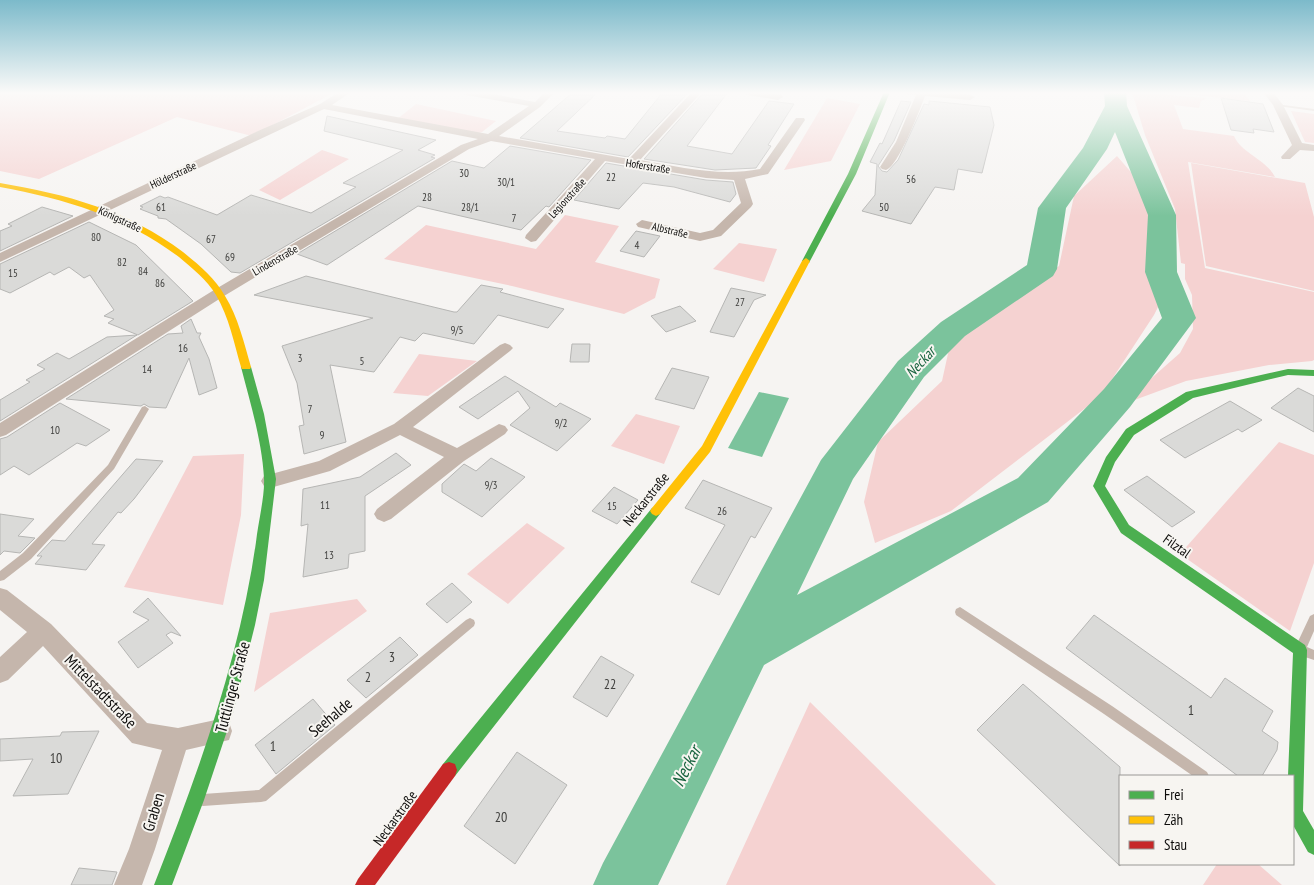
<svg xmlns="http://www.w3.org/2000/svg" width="1314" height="885" viewBox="0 0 1314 885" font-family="'PT Sans Narrow',sans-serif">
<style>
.green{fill:#f5d2d1}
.water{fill:#7bc39c}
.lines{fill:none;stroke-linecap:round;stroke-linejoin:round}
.river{fill:#7bc39c;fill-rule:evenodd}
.building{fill:#dadad8;stroke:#b6b6b4}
.lane{fill:#c5b6ac;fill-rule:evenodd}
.street{fill:#c5b6ac;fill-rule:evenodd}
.fast{fill:#4caf50;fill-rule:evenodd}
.slow{fill:#ffc107;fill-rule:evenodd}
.jam{fill:#c62828;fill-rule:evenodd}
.labels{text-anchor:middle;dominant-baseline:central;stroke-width:4;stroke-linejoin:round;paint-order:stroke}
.far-street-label{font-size:11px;fill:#0d0c0b;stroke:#f7f5f1}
.number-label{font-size:11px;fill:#40403e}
.street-label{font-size:14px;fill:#0d0c0b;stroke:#f7f5f1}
.near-number-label{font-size:14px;fill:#40403e}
.water-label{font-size:15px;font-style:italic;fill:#19643f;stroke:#f7f5f1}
.near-street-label{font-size:16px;fill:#0d0c0b;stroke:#f7f5f1}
.near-water-label{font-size:18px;font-style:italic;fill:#19643f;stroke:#f7f5f1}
</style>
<rect width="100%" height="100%" fill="#f6f4f2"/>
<path class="green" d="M 6,92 L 335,92 L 252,136 L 177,117 L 39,179 L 0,171 L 0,94 Z
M 1132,92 L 1207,98 L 1201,101 L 1199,108 L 1174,105 L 1183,129 L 1234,136 C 1242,154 1266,159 1275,177 L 1188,162 L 1205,268 L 1314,292 L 1314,360 L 1312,361 L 1269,365 L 1186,381 L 1121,405 L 1180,353 L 1193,329 L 1192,295 L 1185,279 L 1185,264 L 1181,263 L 1175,209 L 1145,135 Z
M 1164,92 L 1243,92 L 1250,101 Z
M 827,98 L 860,104 L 831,161 L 784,170 Z
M 416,104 L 496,121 L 482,132 L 474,134 L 396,120 Z
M 1291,111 L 1314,114 L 1314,143 L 1305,142 Z
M 322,150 L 349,159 L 280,200 L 259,190 Z
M 1117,156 L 1136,178 L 1150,206 L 1150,235 L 1160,303 L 1154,315 L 1101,396 L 951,511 L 875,543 L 864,502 L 878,442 L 942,381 L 951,340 L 1059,266 L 1074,196 Z
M 1191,163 L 1305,183 L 1314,217 L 1314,291 L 1206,266 Z
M 565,215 L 619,226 L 595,262 L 660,279 L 655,298 L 624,314 L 512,286 L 384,259 L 426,225 L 536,249 Z
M 739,243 L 777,249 L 764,282 L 713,269 Z
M 419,354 L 477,361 L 428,396 L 393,393 Z
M 636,414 L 680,426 L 664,464 L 611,446 Z
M 1279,442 L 1314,455 L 1314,563 L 1290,631 L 1180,554 Z
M 244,454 L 241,515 L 223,605 L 124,587 L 193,456 Z
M 527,523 L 565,548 L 508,604 L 467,574 Z
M 357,599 L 367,611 L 254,692 L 270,613 Z
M 810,702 L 996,885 L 726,885 Z
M 1217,864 L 1258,864 L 1282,885 L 1203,885 Z"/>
<path class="water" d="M 759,392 L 789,398 L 762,457 L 728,448 Z"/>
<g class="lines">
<path class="river" d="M 1104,92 L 1126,92 L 1127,106 L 1176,215 L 1177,272 L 1196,318 L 1130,407 L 1048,502 L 764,665 L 658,885 L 593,885 L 603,863 L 821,460 L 898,361 L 941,322 L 1027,265 L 1038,208 L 1083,148 L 1105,106 ZM 1115,132 L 1148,215 L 1145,272 L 1162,318 L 1104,389 L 1018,478 L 797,595 L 853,479 L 924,377 L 965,336 L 1053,276 L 1057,269 L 1066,208 L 1107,149 Z"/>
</g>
<path class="building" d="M 573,92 L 598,92 L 557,131 L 605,138 L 607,136 L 625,139 L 663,92 L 689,92 L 628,157 L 520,138 Z
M 704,92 L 728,92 L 687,146 L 732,154 L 769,101 L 794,104 L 768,145 L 771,146 L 756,168 L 715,170 L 644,159 Z
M 1221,98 L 1263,104 L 1274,132 L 1253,129 L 1254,133 L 1231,130 Z
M 901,101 L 911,102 L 894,141 L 878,166 L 882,171 L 887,172 L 898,160 L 924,104 L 929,105 L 929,101 L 990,107 L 994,125 L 982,173 L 958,169 L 954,190 L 935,187 L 911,224 L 862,211 L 875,195 L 877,164 L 870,162 L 880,143 L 882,144 Z
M 327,116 L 436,140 L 418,150 L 435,155 L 431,157 L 435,158 L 240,273 L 231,272 L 201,244 L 166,219 L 158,218 L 158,216 L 140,209 L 143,207 L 140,206 L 160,196 L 165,198 L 168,197 L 217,215 L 251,195 L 311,213 L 356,187 L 343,183 L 403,150 L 324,131 Z
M 510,146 L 591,160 L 549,207 L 546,206 L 521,230 L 418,206 L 327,265 L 297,254 L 452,161 L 484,168 Z
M 606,163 L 706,180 L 733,182 L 736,194 L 730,202 L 674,187 L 643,183 L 619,209 L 574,200 Z
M 42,207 L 73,216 L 0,251 L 0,231 L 12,226 L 8,224 Z
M 89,222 L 136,245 L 193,301 L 138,335 L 108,323 L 114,319 L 104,316 L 114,310 L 90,275 L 84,278 L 69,267 L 54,275 L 50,272 L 10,293 L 0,289 L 0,264 Z
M 636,231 L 660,236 L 644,257 L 620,251 Z
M 306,276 L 454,312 L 457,312 L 481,285 L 503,289 L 500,292 L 564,309 L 548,328 L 498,315 L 474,344 L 423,333 L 415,341 L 400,337 L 374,372 L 330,365 L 346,442 L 304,454 L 299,426 L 304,425 L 297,383 L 282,346 L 373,318 L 254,295 Z
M 731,288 L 766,295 L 754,300 L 734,337 L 710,332 Z
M 680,306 L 696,321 L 666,332 L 651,316 Z
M 191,319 L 197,333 L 201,333 L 199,337 L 209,359 L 217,388 L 199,395 L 189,358 L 166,408 L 149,407 L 144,404 L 141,406 L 66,399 L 168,334 L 183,333 L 181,326 Z
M 137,335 L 0,421 L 0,400 L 30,382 L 26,380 L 45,369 L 37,365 L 57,353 L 69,359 L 107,337 Z
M 572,344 L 590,344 L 589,362 L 570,362 Z
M 672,368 L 709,377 L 694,409 L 655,399 Z
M 505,376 L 556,407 L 560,403 L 591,419 L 557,451 L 510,425 L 530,408 L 518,391 L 478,419 L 459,407 Z
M 1298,388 L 1314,396 L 1314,432 L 1271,408 Z
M 1230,401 L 1262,420 L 1242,432 L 1238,429 L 1185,458 L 1160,440 Z
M 60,403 L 110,430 L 86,446 L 77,443 L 29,475 L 14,466 L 0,475 L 0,439 L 7,437 Z
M 396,453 L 411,465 L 365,496 L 365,551 L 349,554 L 348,568 L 303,577 L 308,524 L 301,526 L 303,489 L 360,477 Z
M 491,458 L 525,477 L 482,517 L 442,492 L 442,484 L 464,464 L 476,471 Z
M 136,459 L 163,461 L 134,499 L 121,513 L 118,512 L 92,544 L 105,545 L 86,570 L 35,564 L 42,556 L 37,556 L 52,540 L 65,541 Z
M 1147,476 L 1195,512 L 1172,527 L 1124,490 Z
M 703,480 L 772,508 L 755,538 L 751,536 L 719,595 L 691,582 L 725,525 L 685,508 Z
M 614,487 L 638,500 L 617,524 L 592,511 Z
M 0,514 L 34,519 L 18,536 L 35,538 L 20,553 L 4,551 L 0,555 Z
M 452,583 L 472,602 L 447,623 L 426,604 Z
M 148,598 L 181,636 L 171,632 L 166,635 L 173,643 L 138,668 L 118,642 L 149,620 L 133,612 Z
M 1094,615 L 1211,698 L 1225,678 L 1273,711 L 1262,731 L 1278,742 L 1277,750 L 1262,776 L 1238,776 L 1066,648 Z
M 400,637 L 418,655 L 366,698 L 347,680 Z
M 601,656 L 634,675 L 607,717 L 573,697 Z
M 1023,684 L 1120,767 L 1120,866 L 977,730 Z
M 313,699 L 335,725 L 276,774 L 255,745 Z
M 99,731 L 68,794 L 13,796 L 33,759 L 0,761 L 0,739 L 60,736 L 62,732 Z
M 517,752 L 567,785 L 515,864 L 464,826 Z
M 79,868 L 117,872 L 112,885 L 71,885 Z"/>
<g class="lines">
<path class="lane" d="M 1276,104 L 1314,109 L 1314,111 L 1278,106 L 1276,106 Z
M 145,406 L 149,409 L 114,469 L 31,559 L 4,580 L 0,581 L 0,571 L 23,553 L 108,465 L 142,407 Z
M 960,607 L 1112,706 L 1207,772 L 1209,776 L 1193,776 L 1104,714 L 956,615 L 955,612 L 956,609 Z
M 1314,614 L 1314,631 L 1307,647 L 1314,650 L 1314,660 L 1296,654 L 1294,650 L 1310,616 Z
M 470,618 L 474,620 L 475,623 L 474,626 L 266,801 L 261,802 L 203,806 L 198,805 L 197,800 L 198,795 L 203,794 L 259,790 L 466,620 Z"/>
<path class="street" d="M 339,92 L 351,92 L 332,105 L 488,134 L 529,106 L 466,95 L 461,92 L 482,92 L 535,102 L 545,92 L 555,92 L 540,107 L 499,136 L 629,159 L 692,92 L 702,92 L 640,160 C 680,167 720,177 760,169 L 796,118 L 804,118 L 805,120 L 768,174 L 745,179 L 753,204 L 751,207 L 721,236 L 700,241 L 638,227 L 636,224 L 642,220 L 700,233 L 713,230 L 741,203 L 734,180 L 706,178 L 605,161 L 536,241 L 531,242 L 525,238 L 526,235 L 595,159 L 491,141 L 469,149 L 224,296 L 6,435 L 0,437 L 0,423 L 214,290 L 461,145 L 478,139 L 324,109 L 0,262 L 0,253 L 258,131 L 320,104 Z
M 743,92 L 765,92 L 781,95 L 783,97 L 778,100 L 748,95 Z
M 904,92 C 918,92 966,90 975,97 L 970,100 L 925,96 C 920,110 898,167 886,170 L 882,169 L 880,167 L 896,142 L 916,95 L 906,94 Z
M 1263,92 L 1273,92 L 1283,105 L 1302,143 L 1314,145 L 1314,151 L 1300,150 L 1290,159 L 1282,159 L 1281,157 L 1292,145 L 1273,105 Z
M 505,343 L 510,345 L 513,348 L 510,351 L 413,427 L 457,448 L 499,424 L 505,426 L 508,430 L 505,434 L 464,461 L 391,519 L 384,522 L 377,519 L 374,514 L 377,509 L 444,457 L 400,435 L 330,471 L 270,488 L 264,486 L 261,481 L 264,476 L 319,461 L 394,424 L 500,345 Z
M 0,588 L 7,590 L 51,624 L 147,723 L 178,728 L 220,719 L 229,722 L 232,731 L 229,740 L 186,750 L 155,849 L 142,885 L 114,885 L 129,849 L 162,750 L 132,743 L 43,646 L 8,680 L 0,683 L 0,657 L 27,632 L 0,610 Z"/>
<path class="fast" d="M 884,92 L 890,92 L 856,174 L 810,261 L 809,263 L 803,263 L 802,261 L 848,174 Z
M 246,364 L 251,367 L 264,414 L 276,479 L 264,580 L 255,625 L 233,713 L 204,800 L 172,885 L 154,885 C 198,773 239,661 256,542 C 258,523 265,496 264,478 C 262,441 250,402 241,367 Z
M 1288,369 L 1314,370 L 1314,376 L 1288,375 L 1193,398 L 1134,435 L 1115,462 L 1105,486 L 1129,525 L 1305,645 L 1307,650 L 1303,811 L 1314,830 L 1314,855 L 1308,852 L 1293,825 L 1293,776 L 1288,776 L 1293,653 L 1121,533 L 1093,486 L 1106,457 L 1126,429 L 1186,392 Z
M 656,506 L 660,508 L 662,511 L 660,514 L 455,776 L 449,778 L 443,776 L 441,770 L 443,764 L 652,508 Z"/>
<path class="slow" d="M 0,183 C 66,194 129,211 183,252 C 199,265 215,278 225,296 C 238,317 244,343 251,367 L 250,369 L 242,369 L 241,367 C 234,343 229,317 216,295 C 207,280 192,268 179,257 C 126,217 65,199 0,187 Z
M 806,258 L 810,261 L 710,452 L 660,514 L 656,516 L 652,514 L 650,511 L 652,508 L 702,446 L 802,261 Z"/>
<path class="jam" d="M 449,762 L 455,764 L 457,770 L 455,776 L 375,885 L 355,885 L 358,879 L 443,764 Z"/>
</g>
<linearGradient id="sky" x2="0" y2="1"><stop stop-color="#7cbaca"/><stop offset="0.43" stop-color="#fbfaf9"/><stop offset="1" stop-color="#fbfaf9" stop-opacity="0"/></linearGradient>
<rect width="1314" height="216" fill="url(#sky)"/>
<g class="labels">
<g class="far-street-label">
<text transform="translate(648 166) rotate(9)">Hoferstraße</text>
<text transform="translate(173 175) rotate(-25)">Hölderstraße</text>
<text transform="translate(567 198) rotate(-48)">Legionstraße</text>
<text transform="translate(120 219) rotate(25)">Königstraße</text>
<text transform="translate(670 230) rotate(13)">Albstraße</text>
<text transform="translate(275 260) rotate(-30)">Lindenstraße</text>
</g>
<g class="number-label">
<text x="464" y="173">30</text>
<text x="611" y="177">22</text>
<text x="911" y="179">56</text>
<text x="506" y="182">30/1</text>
<text x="427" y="197">28</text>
<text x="161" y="207">61</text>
<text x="470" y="207">28/1</text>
<text x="884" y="207">50</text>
<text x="514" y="218">7</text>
<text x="96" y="237">80</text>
<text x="211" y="239">67</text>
<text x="637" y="245">4</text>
<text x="230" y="257">69</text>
<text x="122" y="262">82</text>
<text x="143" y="271">84</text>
<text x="13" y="273">15</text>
<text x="160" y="283">86</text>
<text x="740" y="302">27</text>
<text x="457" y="330">9/5</text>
<text x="183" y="348">16</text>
<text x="300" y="358">3</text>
<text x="362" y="361">5</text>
<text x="147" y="369">14</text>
<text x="310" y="409">7</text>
<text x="561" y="423">9/2</text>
<text x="55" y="430">10</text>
<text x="322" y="435">9</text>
<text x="491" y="485">9/3</text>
<text x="325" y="505">11</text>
<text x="612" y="506">15</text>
<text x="722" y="511">26</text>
<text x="329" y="555">13</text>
</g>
<g class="street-label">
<text transform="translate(646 499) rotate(-51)">Neckarstraße</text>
<text transform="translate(1177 546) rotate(35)">Filztal</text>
<text transform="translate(395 818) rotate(-54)">Neckarstraße</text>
</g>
<g class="near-number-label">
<text x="392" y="657">3</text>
<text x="368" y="677">2</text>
<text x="610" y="684">22</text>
<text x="1191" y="710">1</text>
<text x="273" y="746">1</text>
<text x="56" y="758">10</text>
<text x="501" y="817">20</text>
</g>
<g class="water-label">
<text transform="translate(920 362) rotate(-47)">Neckar</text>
</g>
<g class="near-street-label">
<text transform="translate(232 687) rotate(-75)">Tuttlinger Straße</text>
<text transform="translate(101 691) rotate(46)">Mittelstadtstraße</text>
<text transform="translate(330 717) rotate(-40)">Seehalde</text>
<text transform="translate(153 812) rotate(-73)">Graben</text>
</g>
<g class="near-water-label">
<text transform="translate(686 766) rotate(-63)">Neckar</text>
</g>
</g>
<rect x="1119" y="775" width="175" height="90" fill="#f7f5f1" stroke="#999895"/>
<rect x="1129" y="791" width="25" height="8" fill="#4caf50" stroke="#999895"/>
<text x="1164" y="800" font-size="15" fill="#0d0c0b">Frei</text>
<rect x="1129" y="816" width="25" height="8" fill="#ffc107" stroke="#999895"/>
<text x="1164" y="825" font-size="15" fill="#0d0c0b">Zäh</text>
<rect x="1129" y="841" width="25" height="8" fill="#c62828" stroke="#999895"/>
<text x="1164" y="850" font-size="15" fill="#0d0c0b">Stau</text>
</svg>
